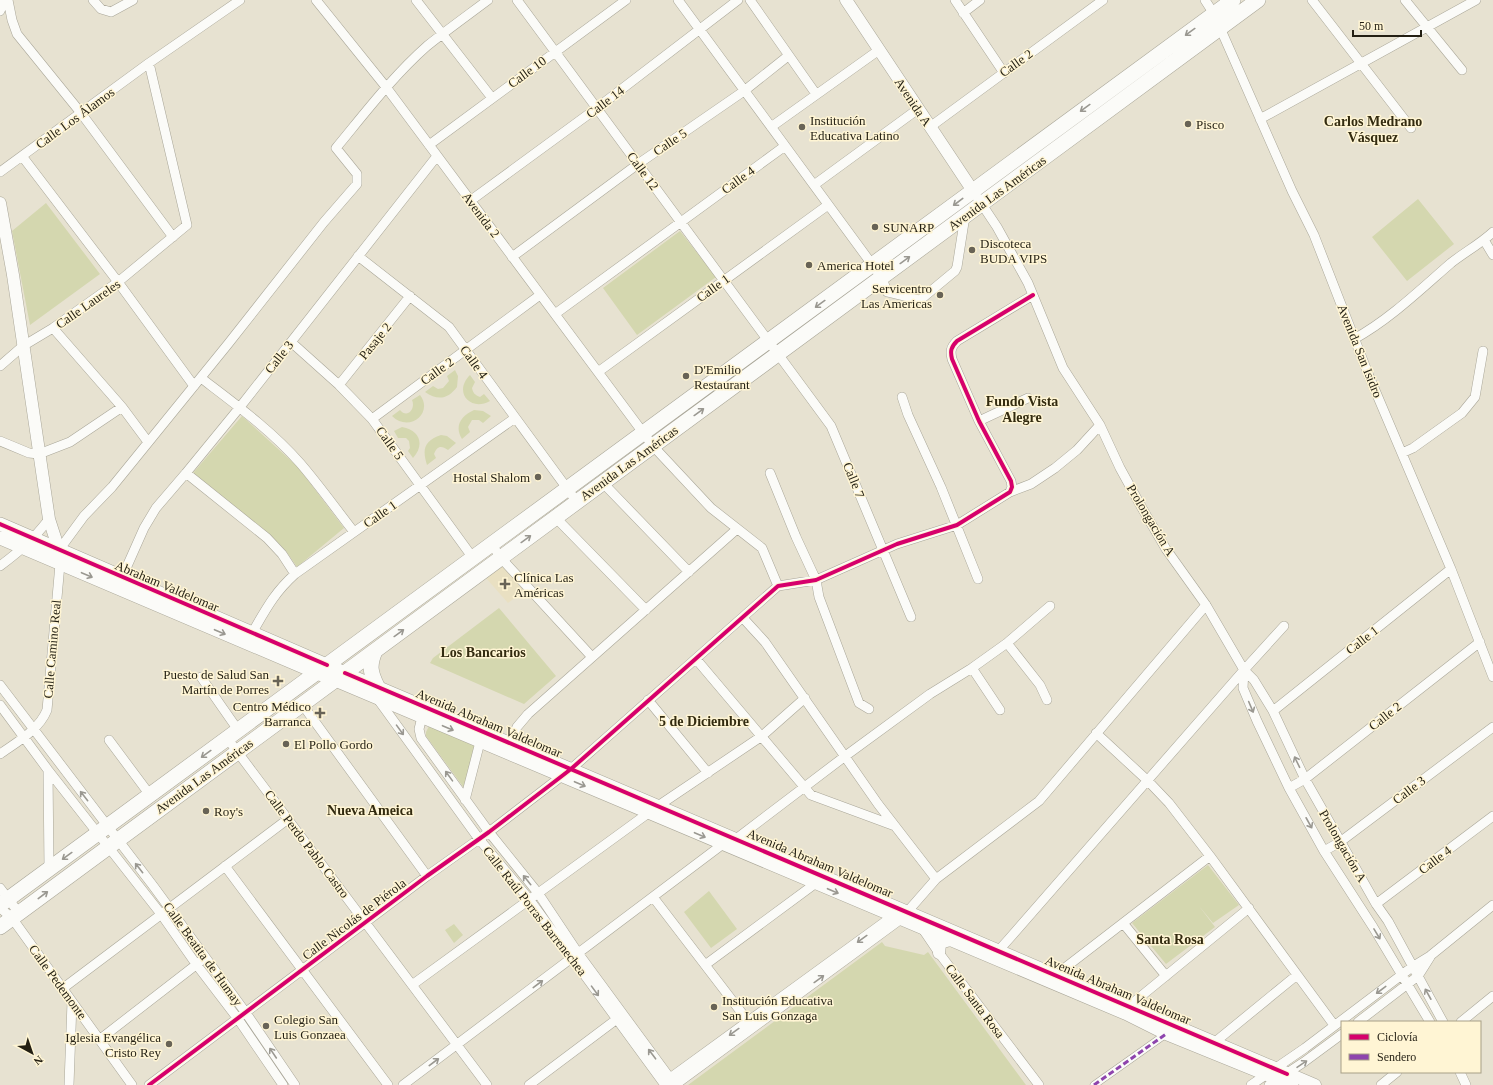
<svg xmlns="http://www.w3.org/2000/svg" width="1493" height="1085" viewBox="0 0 1493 1085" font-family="Georgia,serif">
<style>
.built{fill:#e9e0c2}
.green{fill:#d4d7af}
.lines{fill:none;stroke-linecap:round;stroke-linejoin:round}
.pedestrian-casing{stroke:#a9a698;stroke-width:8}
.minor-casing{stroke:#a9a698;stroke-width:10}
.tertiary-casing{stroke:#a9a698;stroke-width:13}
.secondary-casing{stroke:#a9a698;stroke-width:14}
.primary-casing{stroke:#a9a698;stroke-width:16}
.pedestrian{stroke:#fbfbf8;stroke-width:7}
.minor{stroke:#fbfbf8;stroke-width:9}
.tertiary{stroke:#fbfbf8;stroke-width:12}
.secondary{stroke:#fbfbf8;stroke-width:13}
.primary{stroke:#fbfbf8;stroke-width:15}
.quiet{stroke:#8e44ad;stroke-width:3;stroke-dasharray:6 3;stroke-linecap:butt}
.cycleway-casing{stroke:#fff5d4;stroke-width:6}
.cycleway{stroke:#d6006c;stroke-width:4}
.oneway{stroke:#9a9891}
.poi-dot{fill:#686356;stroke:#fff5d4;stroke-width:1.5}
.labels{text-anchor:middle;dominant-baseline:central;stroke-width:3;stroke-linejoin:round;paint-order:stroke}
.street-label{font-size:13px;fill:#231f13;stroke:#fff5d4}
.poi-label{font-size:13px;fill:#231f13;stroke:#fff5d4;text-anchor:start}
.neighbourhood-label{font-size:14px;font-weight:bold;fill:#332b10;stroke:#fff5d4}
</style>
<rect width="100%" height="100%" fill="#e7e2d1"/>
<path class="built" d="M 502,566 L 524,591 L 508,603 L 486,578 Z"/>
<path class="green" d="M 1418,199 L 1454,244 L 1407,281 L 1372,237 Z
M 46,203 L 100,274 L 30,325 L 12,231 Z
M 680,231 L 716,277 L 637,335 L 603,288 Z
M 455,370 L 458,376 L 457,387 C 448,399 438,401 425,392 L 433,386 L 438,389 L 443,388 L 449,381 L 447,376 Z
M 470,375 L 475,382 L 472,388 C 473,393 475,395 480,397 L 484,394 L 490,401 C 470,412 453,392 470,375 Z
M 420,395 C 434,413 409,433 392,416 L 400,410 C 407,419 416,409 412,400 Z
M 474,410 L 483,411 L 491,416 L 483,423 L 479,420 L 472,420 L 468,427 L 470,432 L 462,439 C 454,426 461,416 474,410 Z
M 242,416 L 298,467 L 344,528 L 297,567 L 286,551 L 271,536 L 193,473 Z
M 402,427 C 420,430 425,445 413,458 L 408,451 L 410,448 L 409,441 L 406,438 L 398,438 L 394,431 Z
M 441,435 L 447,436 L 456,443 L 448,450 C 441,445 437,446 434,454 L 436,458 L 427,465 C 422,449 424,441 441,435 Z
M 499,608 L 556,676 L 524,704 L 430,663 L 433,658 Z
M 429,726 L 475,746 L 464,788 L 426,736 L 426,732 Z
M 1208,865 L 1239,905 L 1213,923 L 1199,906 L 1215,927 L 1166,964 L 1132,923 Z
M 709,891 L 737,929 L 711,948 L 684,912 Z
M 454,924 L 463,935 L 454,943 L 445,930 Z
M 882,942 L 885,946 L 924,955 L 928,952 L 1026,1085 L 688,1085 Z"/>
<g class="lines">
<defs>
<path id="pedestrian" d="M 1094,1085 L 1166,1034"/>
<path id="minor" d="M 8,0 L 12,20 L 17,34 L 81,113 L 173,237
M 93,0 L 101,9 L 111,12 L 133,0
M 316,0 L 386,87 L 653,446 L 711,508 L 762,548 L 778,586
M 416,0 L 492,98
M 517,0 L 831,426 L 911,617
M 678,0 L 882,278 L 887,292 L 920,300 L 955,271 L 957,267 L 965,216
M 750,0 L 816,94
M 955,0 L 1004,73
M 1205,0 L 1214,14 L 1292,191 L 1314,235 L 1369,376 L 1451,569 L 1493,677
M 1312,0 L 1411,128
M 1405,0 L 1462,70
M 0,11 L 5,0
M 963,13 L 980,0
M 1260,119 L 1476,0
M 771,127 L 879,50
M 930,127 L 1103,0
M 429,145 L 626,0
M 22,156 L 118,282 L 194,386
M 0,172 L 149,63 L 240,0
M 814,185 L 918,109
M 973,191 L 997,227 L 1028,283 L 1063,368 L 1100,425 L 1120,468 L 1142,508 L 1166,549 L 1206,605 L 1244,670 L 1254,680 L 1273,711 L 1305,779 L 1376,904 L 1388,921 L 1443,1022
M 470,201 L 597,108 L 738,0
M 1484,240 L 1493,255
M 358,256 L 449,327 L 577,502
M 512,257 L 638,164 L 744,91 L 788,56
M 555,314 L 785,146
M 53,328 L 122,407 L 148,442
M 1354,339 C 1389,320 1421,289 1451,263 C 1465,252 1480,244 1493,232
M 291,342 L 339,385 L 372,419 L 473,558
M 0,366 L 23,346 L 53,328 L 118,282 L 187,225 L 149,63
M 598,372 L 828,205
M 201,378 C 235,404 271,430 300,463 C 319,485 336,509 354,532
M 339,385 L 410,296
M 902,397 L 908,415 L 941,487 L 978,579
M 372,419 L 540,295
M 979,421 L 1028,398
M 0,441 L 29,453 L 39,454 L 70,442 L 122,407
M 1402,453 L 1413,448 L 1462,413 L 1475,397 L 1483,351
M 186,473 L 267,538 L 282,554 L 295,574
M 770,473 L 796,537 L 816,580 L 819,597 L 859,703 L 869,709
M 603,483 L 689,572
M 1010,492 L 1031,484 L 1055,468 L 1077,450 L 1100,425
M 556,518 L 646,610
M 492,545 L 501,558 L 592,657
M 59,550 L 84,516 L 112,487 L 228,344 L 324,222 L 357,184 L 357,174 L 336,148 C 365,113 393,76 427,46 C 447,30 468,15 488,0
M 0,566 C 21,550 33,540 49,519
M 120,582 L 144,528 L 156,508 L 186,473 L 240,407 L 437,156
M 743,618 L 765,642 L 878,804 L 936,879
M 252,633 C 266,609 274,593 295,574 L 515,418
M 1007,643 L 1040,685 L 1047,700
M 696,659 L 811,795 L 895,826
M 972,668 L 1000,710
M 1244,670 L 1243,688 L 1257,721 L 1289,788 L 1324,851 L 1373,927 L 1430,1022
M 201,677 L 238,730
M 0,685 L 154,887 L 246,1013 L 295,1085
M 377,698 L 479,839 L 529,899 L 665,1085
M 648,700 L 708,773
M 302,704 L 427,876
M 0,705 L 48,770 L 161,914 L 196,964 L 238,1019 L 283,1085
M 1273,711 L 1451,569
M 422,717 L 419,729 L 421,738 L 489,832 L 538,893 L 578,953 L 675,1085
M 1096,733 L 1148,781 L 1169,803 L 1210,856 L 1334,1025
M 227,738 L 487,1085
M 109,740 L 150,795
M 508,747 L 517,727 L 528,714 L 737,529
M 0,754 C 17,742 39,730 47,710 L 60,564
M 48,770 L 49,869
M 1289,788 L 1305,779 L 1480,642
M 465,800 L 480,742
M 1324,851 L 1340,842 L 1493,727
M 225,866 L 388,1085
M 0,888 L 19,913
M 653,897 L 751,1025
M 1376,904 L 1493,816
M 0,908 L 12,918 L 132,1085
M 1123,923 L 1166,976
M 922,928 L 939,953 L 1039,1085
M 996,956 L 999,950 L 1008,940 L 1244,670 L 1284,626
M 705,965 L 816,883 L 818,879
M 1062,977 L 1066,967 L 1210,856
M 412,985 L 658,806 L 762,736 L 805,698
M 62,989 L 288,819
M 1128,1010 L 1129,1006 L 1249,908
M 1358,1022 L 1418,976 L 1430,957
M 1461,1022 L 1493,996
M 99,1040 L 201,961
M 1215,1042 L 1297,975
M 1460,1072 L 1466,1085
M 666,1081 L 897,913
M 69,1085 L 72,1002
M 149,1085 L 427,876 L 489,832 L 571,769 L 778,586 L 816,580 L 897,544 L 957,525 L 1010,492 L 1012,487 L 1011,481 L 979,421 L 952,359 C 950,351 951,347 957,341 L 1033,295
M 403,1085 L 723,844 L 736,839 L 844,757 L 930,694 L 972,668 L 1007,643 L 1050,606
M 529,1085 L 621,1016
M 675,1085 L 901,919 L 936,879 L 1039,801 L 1206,605
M 1251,1085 L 1305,1048 L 1412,967 L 1430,956 L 1493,905
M 1269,1085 L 1304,1062 L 1342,1034
M 1381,1085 L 1397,1072"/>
<path id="tertiary" d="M 846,0 L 973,191
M 0,203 L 13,275 L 49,519 L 59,550 L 59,556
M 345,673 L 1315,1085
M 334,680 L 1126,1014 L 1166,1034 L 1292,1085
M 939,953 L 940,944 L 943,942 L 950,940"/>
<path id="secondary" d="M 0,524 L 345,673
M 0,538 L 334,680"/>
<path id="primary" d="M 375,651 C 369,665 370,672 377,686
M 0,905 L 1233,0
M 0,927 L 1258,0"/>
</defs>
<use href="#pedestrian" class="pedestrian-casing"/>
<use href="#minor" class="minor-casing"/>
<use href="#tertiary" class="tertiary-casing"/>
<use href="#secondary" class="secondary-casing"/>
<use href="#primary" class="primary-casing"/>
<use href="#pedestrian" class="pedestrian"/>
<use href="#minor" class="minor"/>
<use href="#tertiary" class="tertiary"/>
<use href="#secondary" class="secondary"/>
<use href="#primary" class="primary"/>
<path class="quiet" d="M 1094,1085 L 1166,1034"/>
<defs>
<path id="cycleway" d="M 0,524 L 327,665
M 345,673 L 1287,1074
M 149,1085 L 427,876 L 489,832 L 571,769 L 778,586 L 816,580 L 897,544 L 957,525 L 1010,492 L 1012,487 L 1011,481 L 979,421 L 952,359 C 950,351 951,347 957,341 L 1033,295"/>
</defs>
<use href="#cycleway" class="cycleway-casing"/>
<use href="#cycleway" class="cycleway"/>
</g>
<defs><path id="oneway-shaft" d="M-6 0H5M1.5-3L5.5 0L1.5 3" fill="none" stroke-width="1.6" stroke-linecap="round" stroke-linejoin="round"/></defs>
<g class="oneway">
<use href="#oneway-shaft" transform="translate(1190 32) rotate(144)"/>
<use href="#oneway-shaft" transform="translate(1085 108) rotate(144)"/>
<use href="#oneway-shaft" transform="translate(958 202) rotate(143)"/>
<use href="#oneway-shaft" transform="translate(905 260) rotate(-36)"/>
<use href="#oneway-shaft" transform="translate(820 304) rotate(144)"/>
<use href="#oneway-shaft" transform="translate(699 412) rotate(-36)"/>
<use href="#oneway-shaft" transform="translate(526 539) rotate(-36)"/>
<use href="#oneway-shaft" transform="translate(87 575) rotate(23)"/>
<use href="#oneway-shaft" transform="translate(220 632) rotate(23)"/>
<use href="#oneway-shaft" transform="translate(399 633) rotate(-36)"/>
<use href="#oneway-shaft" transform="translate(1251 707) rotate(67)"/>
<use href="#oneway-shaft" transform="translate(448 728) rotate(23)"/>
<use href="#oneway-shaft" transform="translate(400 730) rotate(54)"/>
<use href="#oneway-shaft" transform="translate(206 754) rotate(144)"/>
<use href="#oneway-shaft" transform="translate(1297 762) rotate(-116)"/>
<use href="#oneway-shaft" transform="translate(449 776) rotate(-126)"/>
<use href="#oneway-shaft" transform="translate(580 784) rotate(23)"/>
<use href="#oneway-shaft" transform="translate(84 796) rotate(-128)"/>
<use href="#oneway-shaft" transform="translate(1309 823) rotate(61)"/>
<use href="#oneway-shaft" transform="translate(700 835) rotate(23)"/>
<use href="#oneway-shaft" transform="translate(67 856) rotate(144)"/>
<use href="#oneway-shaft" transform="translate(139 868) rotate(-128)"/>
<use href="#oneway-shaft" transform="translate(527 880) rotate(-129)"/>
<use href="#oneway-shaft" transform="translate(833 891) rotate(23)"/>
<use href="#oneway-shaft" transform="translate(43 895) rotate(-37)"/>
<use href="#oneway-shaft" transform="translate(1377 934) rotate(59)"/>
<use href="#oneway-shaft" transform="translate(862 939) rotate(144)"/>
<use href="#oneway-shaft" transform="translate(819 979) rotate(-36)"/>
<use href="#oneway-shaft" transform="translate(538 984) rotate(-37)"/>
<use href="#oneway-shaft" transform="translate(1381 990) rotate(143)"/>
<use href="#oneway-shaft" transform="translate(595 991) rotate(54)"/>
<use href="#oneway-shaft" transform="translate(1428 994) rotate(-119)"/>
<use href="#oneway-shaft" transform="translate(734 1032) rotate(144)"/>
<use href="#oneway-shaft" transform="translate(273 1053) rotate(-124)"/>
<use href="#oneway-shaft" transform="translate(652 1054) rotate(-127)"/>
<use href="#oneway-shaft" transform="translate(434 1062) rotate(-37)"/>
<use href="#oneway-shaft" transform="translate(1302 1064) rotate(-34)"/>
</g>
<g class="poi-dot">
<circle cx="1188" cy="124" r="4"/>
<circle cx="802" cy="127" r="4"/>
<circle cx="875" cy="227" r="4"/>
<circle cx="972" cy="250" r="4"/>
<circle cx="809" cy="265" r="4"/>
<circle cx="940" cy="295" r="4"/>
<circle cx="686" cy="376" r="4"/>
<circle cx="538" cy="477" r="4"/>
<path d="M503 578h4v4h4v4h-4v4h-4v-4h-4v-4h4z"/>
<path d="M276 675h4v4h4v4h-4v4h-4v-4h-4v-4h4z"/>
<path d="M318 707h4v4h4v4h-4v4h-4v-4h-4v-4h4z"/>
<circle cx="286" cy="744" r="4"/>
<circle cx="206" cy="811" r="4"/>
<circle cx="714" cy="1007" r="4"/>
<circle cx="266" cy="1026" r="4"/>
<circle cx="169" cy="1044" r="4"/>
</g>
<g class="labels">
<g class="street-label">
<text transform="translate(1016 63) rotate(-36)">Calle 2</text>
<text transform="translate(527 72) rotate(-36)">Calle 10</text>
<text transform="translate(605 102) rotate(-37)">Calle 14</text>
<text transform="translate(913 102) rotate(56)">Avenida A</text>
<text transform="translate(75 118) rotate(-36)">Calle Los Álamos</text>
<text transform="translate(670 142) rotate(-34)">Calle 5</text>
<text transform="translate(643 171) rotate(54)">Calle 12</text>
<text transform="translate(738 180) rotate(-36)">Calle 4</text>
<text transform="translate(997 193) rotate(-36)">Avenida Las Américas</text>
<text transform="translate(481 215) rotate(53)">Avenida 2</text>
<text transform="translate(713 288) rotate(-36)">Calle 1</text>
<text transform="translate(88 304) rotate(-35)">Calle Laureles</text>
<text transform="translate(375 341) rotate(-51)">Pasaje 2</text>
<text transform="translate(1360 351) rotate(68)">Avenida San Isidro</text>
<text transform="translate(279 357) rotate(-52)">Calle 3</text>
<text transform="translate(474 362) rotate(54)">Calle 4</text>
<text transform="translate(437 371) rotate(-36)">Calle 2</text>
<text transform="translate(390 443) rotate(54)">Calle 5</text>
<text transform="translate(629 463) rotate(-36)">Avenida Las Américas</text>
<text transform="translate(854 480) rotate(68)">Calle 7</text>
<text transform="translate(380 514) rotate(-35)">Calle 1</text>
<text transform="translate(1151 520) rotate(59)">Prolongación A</text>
<text transform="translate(167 586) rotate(23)">Abraham Valdelomar</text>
<text transform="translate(1362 640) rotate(-38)">Calle 1</text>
<text transform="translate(52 649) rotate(-85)">Calle Camino Real</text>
<text transform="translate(1385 716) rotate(-38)">Calle 2</text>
<text transform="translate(489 723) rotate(23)">Avenida Abraham Valdelomar</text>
<text transform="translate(204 776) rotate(-36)">Avenida Las Américas</text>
<text transform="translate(1409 790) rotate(-37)">Calle 3</text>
<text transform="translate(307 844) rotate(53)">Calle Perdo Pablo Castro</text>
<text transform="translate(1343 846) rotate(60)">Prolongación A</text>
<text transform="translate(1435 860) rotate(-37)">Calle 4</text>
<text transform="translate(820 863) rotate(23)">Avenida Abraham Valdelomar</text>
<text transform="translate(535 911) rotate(52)">Calle Raúl Porras Barrenechea</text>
<text transform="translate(354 919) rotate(-37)">Calle Nicolás de Piérola</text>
<text transform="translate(203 954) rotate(54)">Calle Beatita de Humay</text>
<text transform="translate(58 982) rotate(54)">Calle Pedemonte</text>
<text transform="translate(1118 990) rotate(23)">Avenida Abraham Valdelomar</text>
<text transform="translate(975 1001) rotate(53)">Calle Santa Rosa</text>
</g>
<g class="poi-label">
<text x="810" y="120">Institución<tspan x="810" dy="15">Educativa Latino</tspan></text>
<text x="1196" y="124">Pisco</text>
<text x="883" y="227">SUNARP</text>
<text x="980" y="243">Discoteca<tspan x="980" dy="15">BUDA VIPS</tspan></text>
<text x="817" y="265">America Hotel</text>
<text x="932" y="288" text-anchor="end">Servicentro<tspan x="932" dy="15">Las Americas</tspan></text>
<text x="694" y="369">D'Emilio<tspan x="694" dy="15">Restaurant</tspan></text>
<text x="530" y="477" text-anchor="end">Hostal Shalom</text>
<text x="514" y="577">Clínica Las<tspan x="514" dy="15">Américas</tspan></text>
<text x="269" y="674" text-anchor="end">Puesto de Salud San<tspan x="269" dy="15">Martín de Porres</tspan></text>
<text x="311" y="706" text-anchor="end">Centro Médico<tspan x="311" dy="15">Barranca</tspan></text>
<text x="294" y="744">El Pollo Gordo</text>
<text x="214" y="811">Roy's</text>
<text x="722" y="1000">Institución Educativa<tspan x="722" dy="15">San Luis Gonzaga</tspan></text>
<text x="274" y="1019">Colegio San<tspan x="274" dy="15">Luis Gonzaea</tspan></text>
<text x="161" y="1037" text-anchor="end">Iglesia Evangélica<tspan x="161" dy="15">Cristo Rey</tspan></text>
</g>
<g class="neighbourhood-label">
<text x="1373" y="121">Carlos Medrano<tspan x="1373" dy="16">Vásquez</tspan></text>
<text x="1022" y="401">Fundo Vista<tspan x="1022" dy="16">Alegre</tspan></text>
<text x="483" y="652">Los Bancarios</text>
<text x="704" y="721">5 de Diciembre</text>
<text x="370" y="810">Nueva Ameica</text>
<text x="1170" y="939">Santa Rosa</text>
</g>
</g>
<rect x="1341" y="1021" width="140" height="52" fill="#fff5d4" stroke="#a79f87"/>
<rect x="1349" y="1034" width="20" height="6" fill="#d6006c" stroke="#a79f87"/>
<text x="1377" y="1041" font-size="12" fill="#231f13">Ciclovía</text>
<rect x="1349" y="1054" width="20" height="6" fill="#8e44ad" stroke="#a79f87"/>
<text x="1377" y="1061" font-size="12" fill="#231f13">Sendero</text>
<g transform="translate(32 1053) rotate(140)" stroke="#fff5d4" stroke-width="3" paint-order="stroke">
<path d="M0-3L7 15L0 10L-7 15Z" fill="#231f13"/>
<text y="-6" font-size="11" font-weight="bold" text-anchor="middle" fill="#231f13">N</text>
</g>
<path d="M1353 30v6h68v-6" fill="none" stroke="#231f13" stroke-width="2"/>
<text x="1359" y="30" font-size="12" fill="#231f13" stroke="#fff5d4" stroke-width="3" paint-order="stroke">50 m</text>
</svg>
